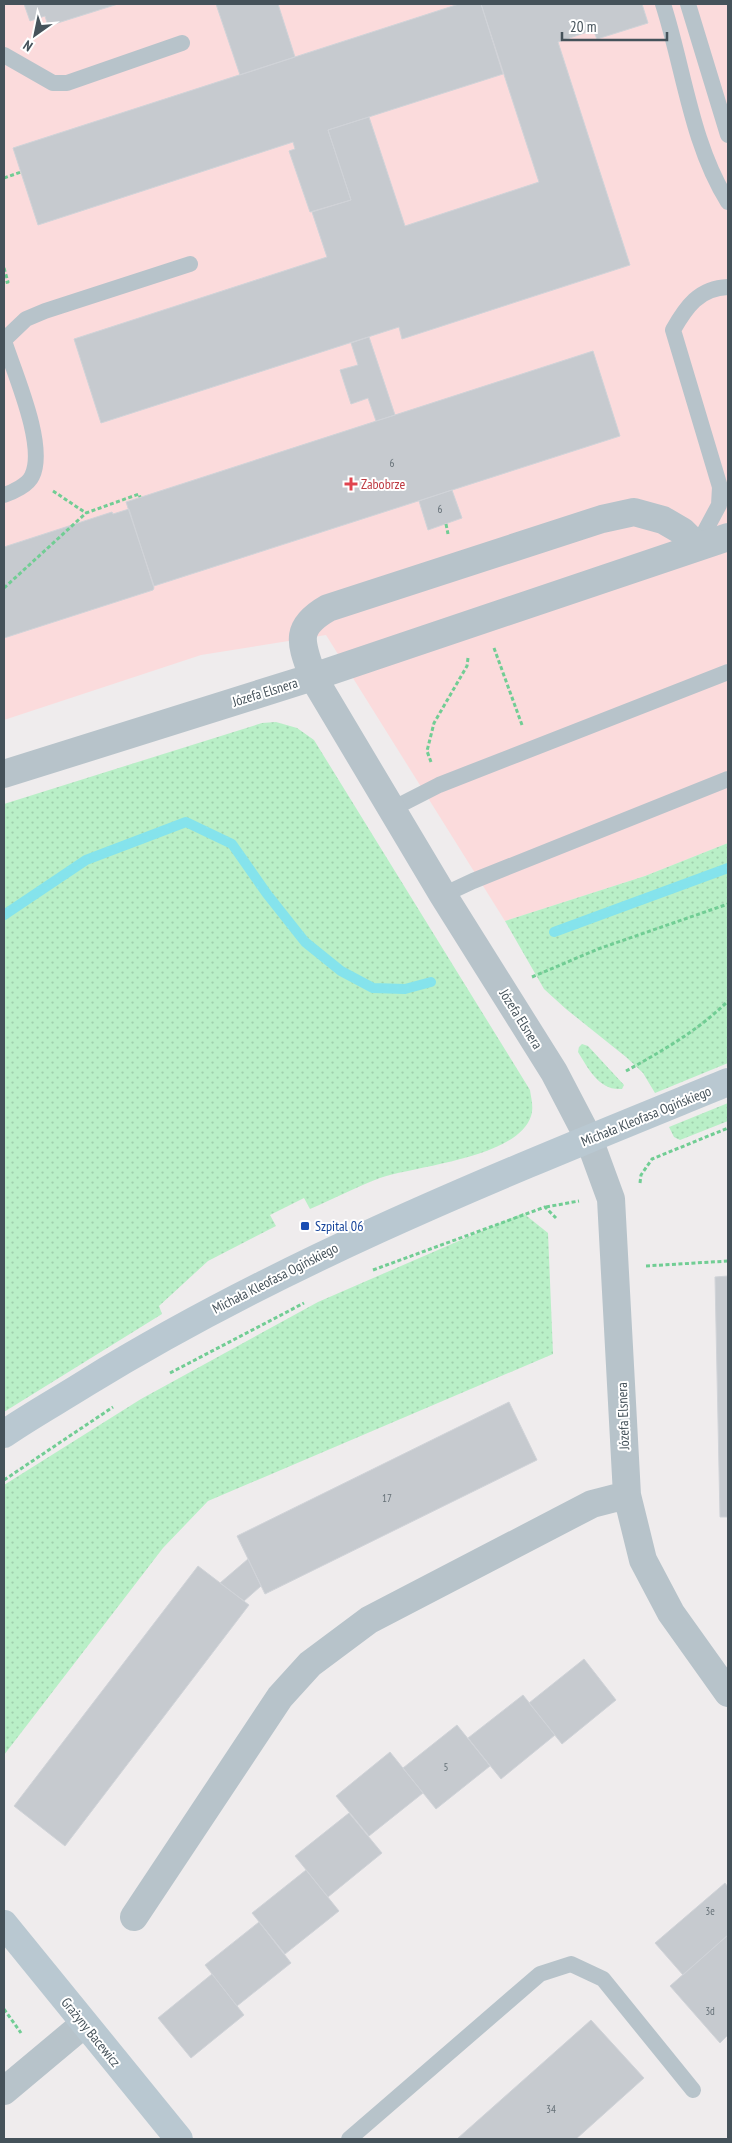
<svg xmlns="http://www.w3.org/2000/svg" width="732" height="2143" viewBox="0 0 732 2143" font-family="'PT Sans Narrow',sans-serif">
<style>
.medical{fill:#fbdbdc}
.grass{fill:url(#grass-dots)}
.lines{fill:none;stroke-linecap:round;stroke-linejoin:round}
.stream{stroke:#85e3ec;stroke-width:10}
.building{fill:#c6cacf;stroke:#d0d3d8}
.path{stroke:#71cd94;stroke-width:3;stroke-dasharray:4 2.5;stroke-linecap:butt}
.lane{stroke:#b7c3ca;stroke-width:16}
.street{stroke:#b7c3ca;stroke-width:28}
.secondary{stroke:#b9c8d1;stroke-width:28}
.health-dot{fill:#e0444e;stroke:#fff;stroke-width:2}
.transit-dot{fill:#1a4fb4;stroke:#fff;stroke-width:2}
.labels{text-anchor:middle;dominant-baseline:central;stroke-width:4;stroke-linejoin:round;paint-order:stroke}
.number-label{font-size:11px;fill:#657077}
.health-label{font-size:14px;fill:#be3a42;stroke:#fff;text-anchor:start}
.street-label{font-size:14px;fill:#45525a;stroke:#fff}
.transit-label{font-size:14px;fill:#164399;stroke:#fff;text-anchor:start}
</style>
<defs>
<pattern id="grass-dots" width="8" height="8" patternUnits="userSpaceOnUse" patternTransform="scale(1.25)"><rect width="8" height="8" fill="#b9efc7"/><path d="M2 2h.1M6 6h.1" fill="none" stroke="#a0cfad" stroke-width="1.8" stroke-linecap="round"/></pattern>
</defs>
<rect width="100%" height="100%" fill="#efeced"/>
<path class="medical" d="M 4,4 L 728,4 L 728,843 L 645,876 L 505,921 L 326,635 L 201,655 L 4,720 Z"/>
<path class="grass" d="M 276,722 L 297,728 L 314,740 L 530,1090 C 531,1098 534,1107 531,1116 C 518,1158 415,1166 380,1178 C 356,1187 333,1199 310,1209 L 304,1198 L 270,1215 L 276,1226 L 208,1261 L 159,1306 L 162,1314 L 4,1412 L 4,804 L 262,723 Z
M 728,843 L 728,1063 L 655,1093 L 643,1073 L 626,1057 L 566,1009 L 544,989 L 505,921 L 645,876 Z
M 582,1044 L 588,1046 L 624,1085 L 622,1089 C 599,1091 588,1068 578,1052 L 579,1047 Z
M 728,1103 L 728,1121 L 680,1140 L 674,1137 L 669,1127 Z
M 523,1213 L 548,1233 L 553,1354 L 208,1501 L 163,1548 L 4,1755 L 4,1485 L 141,1399 L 318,1302 Z"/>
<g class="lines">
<path class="stream" d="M 4,915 L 86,860 L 186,822 L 232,844 L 267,894 L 305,942 L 341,971 L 373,988 L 405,989 L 431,982
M 554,932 L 728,868"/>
</g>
<path class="building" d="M 24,4 L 118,4 L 48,26 L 45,16 L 30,21 Z
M 216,4 L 278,4 L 295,57 L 240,75 Z
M 459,4 L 481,4 L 503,74 L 328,130 L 351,200 L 310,212 L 289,151 L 295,149 L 293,142 L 38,225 L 13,148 Z
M 481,4 L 642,4 L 648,23 L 597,39 L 593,30 L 558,42 L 630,265 L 402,339 L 399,327 L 101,423 L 74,339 L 327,257 L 312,212 L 351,200 L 328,130 L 369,117 L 405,226 L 539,182 Z
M 369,337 L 395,415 L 376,421 L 368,398 L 351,404 L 340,370 L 358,365 L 351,343 Z
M 593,351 L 620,436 L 154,586 L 126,502 Z
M 452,490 L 462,518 L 428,530 L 419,501 Z
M 129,509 L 154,588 L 153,590 L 4,638 L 4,547 L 112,512 L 113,514 Z
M 728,1276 L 728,1517 L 720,1517 L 715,1277 Z
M 509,1402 L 537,1460 L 265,1594 L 237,1536 Z
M 248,1559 L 261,1586 L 244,1601 L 220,1583 Z
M 198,1566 L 249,1605 L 65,1846 L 14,1806 Z
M 584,1659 L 616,1700 L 562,1744 L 529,1703 Z
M 523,1695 L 555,1735 L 501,1779 L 468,1738 Z
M 457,1725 L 490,1766 L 436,1809 L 403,1768 Z
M 390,1752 L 423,1793 L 369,1836 L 336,1796 Z
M 349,1813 L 382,1853 L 328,1897 L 295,1856 Z
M 306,1870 L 339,1911 L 285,1954 L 252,1913 Z
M 725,1883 L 728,1887 L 728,1935 L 683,1975 L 655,1943 Z
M 259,1922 L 291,1963 L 237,2006 L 205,1965 Z
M 728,1935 L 728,2035 L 720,2043 L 670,1986 Z
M 212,1974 L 244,2015 L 191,2058 L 158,2018 Z
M 591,2020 L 644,2078 L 576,2139 L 457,2139 Z"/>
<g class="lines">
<path class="path" d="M 4,178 L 21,172
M 4,268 L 8,282 L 4,283
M 53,491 L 86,513
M 446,524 L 448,534
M 4,588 L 86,513 L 139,494 L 140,497
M 494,648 L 522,725
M 431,762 L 427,751 L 434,723 L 467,666 L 468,658
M 532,977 L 598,949 L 728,904
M 626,1071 C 662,1051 699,1030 728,1001
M 640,1183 L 641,1175 L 652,1159 L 728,1128
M 546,1207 L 579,1201
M 646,1266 L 728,1261
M 373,1270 L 545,1207 L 556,1218
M 170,1373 L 304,1303
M 4,1480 L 113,1407
M 4,2009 L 21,2033"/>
<path class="lane" d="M 663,4 C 684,69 691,143 728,202
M 688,4 L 728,135
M 4,55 L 53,83 L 67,83 L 182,43
M 4,340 L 26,319 L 45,311 L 190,264
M 4,341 C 14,372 47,446 32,476 C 28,485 13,492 4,495
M 697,546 L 719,505 L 720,487 L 673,330 C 686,307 699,288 728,287
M 392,809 L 439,785 L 728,672
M 443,895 L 473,881 L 728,779
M 349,2139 L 540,1974 L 571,1964 L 603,1979 L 693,2090"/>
<path class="street" d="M 697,546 L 682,531 L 663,520 L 634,512 L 602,519 L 328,608 C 293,628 301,643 313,677 L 728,537
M 4,774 L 313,677 L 443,895 L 554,1072 L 589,1139 L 611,1199 L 627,1495 L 643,1560 L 671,1613 L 728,1693
M 134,1917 L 280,1697 L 310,1664 L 369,1620 L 592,1504 L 627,1495
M 4,2091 L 84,2024"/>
<path class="secondary" d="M 4,1434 C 30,1416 59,1400 86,1383 C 289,1258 508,1172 728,1082
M 4,1924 L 179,2139"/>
</g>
<path class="health-dot" d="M348.5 476.5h5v5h5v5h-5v5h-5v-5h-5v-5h5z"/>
<rect class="transit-dot" x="300" y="1221" width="10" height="10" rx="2.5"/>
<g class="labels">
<g class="number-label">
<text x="392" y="463">6</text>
<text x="440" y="509">6</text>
<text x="387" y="1498">17</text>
<text x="446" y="1767">5</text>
<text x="710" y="1911">3e</text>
<text x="710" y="2011">3d</text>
<text x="551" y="2109">34</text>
</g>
<g class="health-label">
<text x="361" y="484">Zabobrze</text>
</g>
<g class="street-label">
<text transform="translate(265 692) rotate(-17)">Józefa Elsnera</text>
<text transform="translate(521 1019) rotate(58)">Józefa Elsnera</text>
<text transform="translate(646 1116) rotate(-22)">Michała Kleofasa Ogińskiego</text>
<text transform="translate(275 1278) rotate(-27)">Michała Kleofasa Ogińskiego</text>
<text transform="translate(623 1416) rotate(-92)">Józefa Elsnera</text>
<text transform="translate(91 2032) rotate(51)">Grażyny Bacewicz</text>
</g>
<g class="transit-label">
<text x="315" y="1226">Szpital 06</text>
</g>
</g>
<rect width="732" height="2143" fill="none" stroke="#45525a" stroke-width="10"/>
<g transform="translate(35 35) rotate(213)" stroke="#ffffff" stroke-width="4" paint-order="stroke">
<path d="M0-4L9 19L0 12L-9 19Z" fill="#45525a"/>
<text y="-8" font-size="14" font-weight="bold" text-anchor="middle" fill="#45525a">N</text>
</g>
<path d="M562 32v8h105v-8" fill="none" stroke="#45525a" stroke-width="2.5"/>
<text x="570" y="32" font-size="15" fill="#45525a" stroke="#ffffff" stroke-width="4" paint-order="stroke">20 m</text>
</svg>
